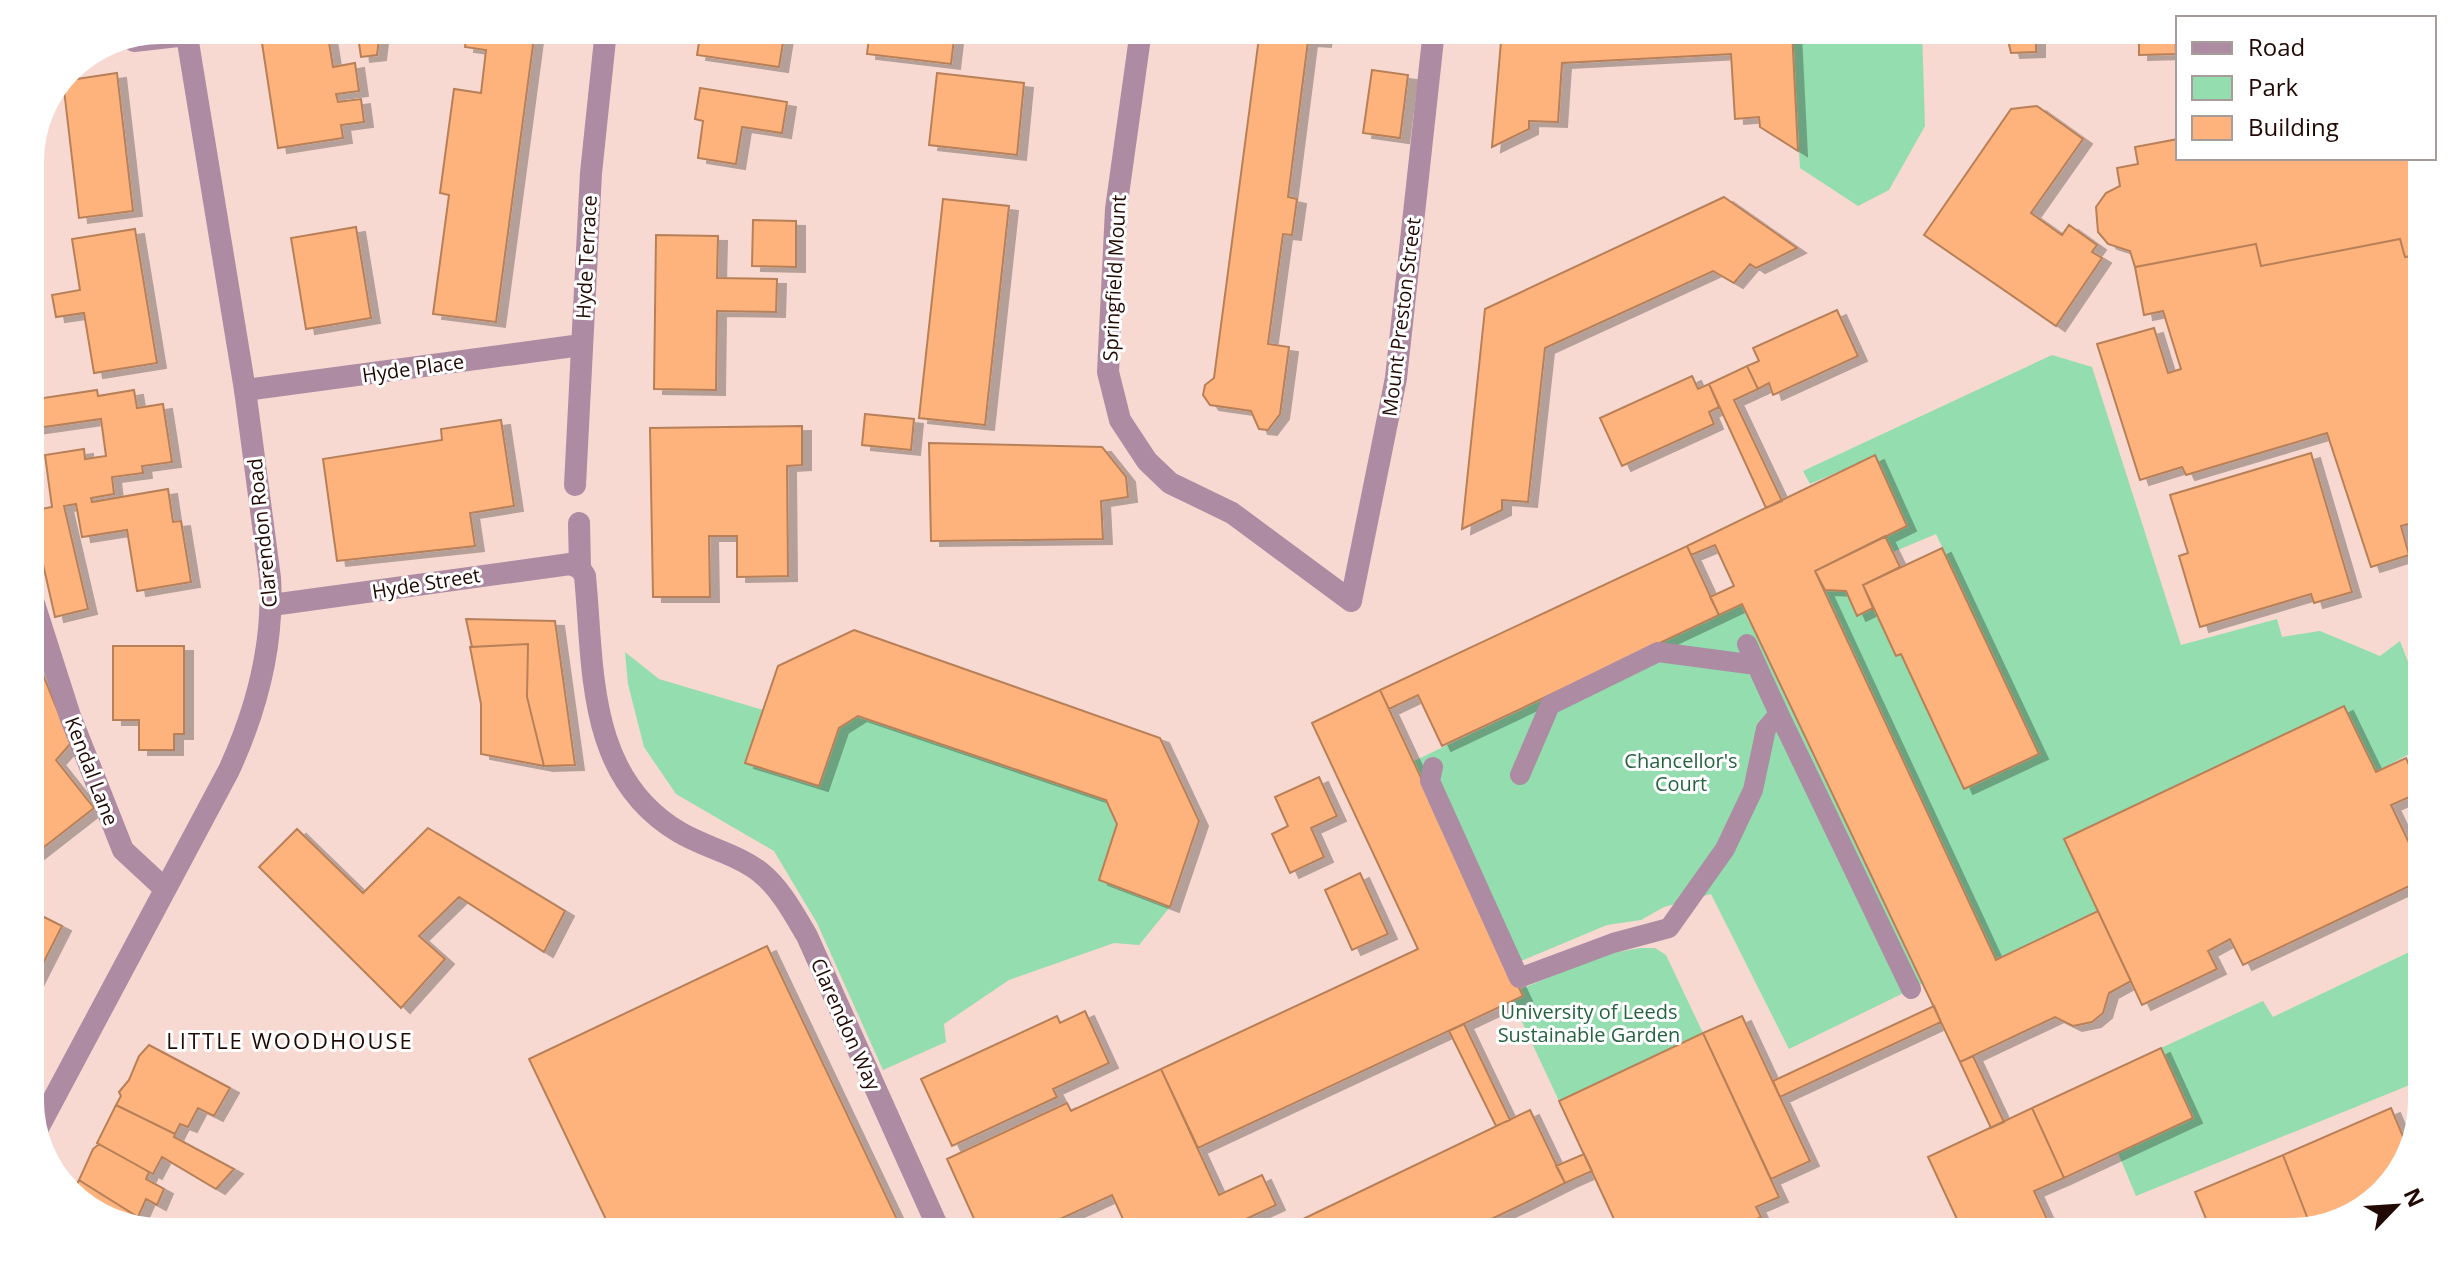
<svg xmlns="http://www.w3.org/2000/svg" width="2452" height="1262" viewBox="0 0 2452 1262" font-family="'Open Sans',sans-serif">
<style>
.green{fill:#93ddae}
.building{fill:#ffb37c;stroke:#b88059;stroke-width:2;filter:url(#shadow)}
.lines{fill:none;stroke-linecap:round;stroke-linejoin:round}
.pedestrian{stroke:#ac8ba3;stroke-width:20}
.minor{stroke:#ac8ba3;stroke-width:22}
.tertiary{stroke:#ac8ba3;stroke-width:22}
.labels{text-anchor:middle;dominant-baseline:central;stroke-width:6;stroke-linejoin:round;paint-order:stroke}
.street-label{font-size:20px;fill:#210904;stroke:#fff}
.park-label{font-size:20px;fill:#256341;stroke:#fff}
.neighbourhood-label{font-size:22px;letter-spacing:2px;fill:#210904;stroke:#fff}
</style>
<defs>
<filter id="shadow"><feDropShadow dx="9" dy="5" stdDeviation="0" flood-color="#0004"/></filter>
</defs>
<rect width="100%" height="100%" fill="#f7d9d1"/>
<path class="green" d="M 1792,30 L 1922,30 L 1925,126 L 1889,190 L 1858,206 L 1800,168 Z
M 2052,355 L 2092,367 L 2181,645 L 2277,619 L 2282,637 L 2320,631 L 2380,656 L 2400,641 L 2422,698 L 2422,747 L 2376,772 L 2344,706 L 2064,839 L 2098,911 L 1996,960 L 1825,590 L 1846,591 L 1857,615 L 1873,608 L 1895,655 L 1901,654 L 1964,789 L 2039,754 L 1936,534 L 1893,552 L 1885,536 L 1907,525 L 1875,456 L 1810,484 L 1803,471 Z
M 1742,604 L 1922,984 L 1789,1049 L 1711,894 L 1664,907 L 1641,920 L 1607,925 L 1509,966 L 1414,761 Z
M 625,652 L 659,679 L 763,710 L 745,763 L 818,786 L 839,728 L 858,716 L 1106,800 L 1117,824 L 1099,880 L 1170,907 L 1139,945 L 1114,943 L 1009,980 L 944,1024 L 946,1042 L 883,1070 L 817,923 L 774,851 L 676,794 L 644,747 L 628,684 Z
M 2422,946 L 2422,1080 L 2136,1196 L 2118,1153 L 2193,1118 L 2161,1048 L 2263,1001 L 2273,1017 Z
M 1640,948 L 1655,948 L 1666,955 L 1703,1033 L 1559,1101 L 1509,994 L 1602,955 Z"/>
<path class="building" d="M 260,30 L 327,30 L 333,67 L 355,63 L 359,91 L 336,94 L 338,102 L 361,99 L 364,122 L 341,125 L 343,138 L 278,148 Z
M 357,30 L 380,30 L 377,55 L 361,57 Z
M 467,30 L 535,30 L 496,322 L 433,314 L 449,195 L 440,193 L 454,89 L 481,93 L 486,50 L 465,47 Z
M 701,30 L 785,30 L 779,67 L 697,55 Z
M 870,30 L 954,39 L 951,64 L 867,54 Z
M 1260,30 L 1324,30 L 1322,42 L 1308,41 L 1288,197 L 1297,199 L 1292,235 L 1283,234 L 1268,344 L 1289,347 L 1280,414 L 1268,430 L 1259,429 L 1251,411 L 1210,405 L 1203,395 L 1205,385 L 1214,378 Z
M 1502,30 L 1792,30 L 1798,151 L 1760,127 L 1759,117 L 1735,119 L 1731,54 L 1562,63 L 1558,122 L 1529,121 L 1529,129 L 1492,147 Z
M 1992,30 L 2036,30 L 2036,52 L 2011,53 L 2006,32 Z
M 2139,30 L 2175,30 L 2176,54 L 2139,55 Z
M 1372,70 L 1408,75 L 1400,138 L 1363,133 Z
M 117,73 L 133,211 L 79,218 L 63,81 Z
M 937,73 L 1024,83 L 1017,155 L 929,145 Z
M 700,88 L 787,102 L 782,133 L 742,127 L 736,164 L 698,158 L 703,121 L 695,119 Z
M 2037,106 L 2083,139 L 2031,213 L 2062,235 L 2069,225 L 2097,245 L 2092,252 L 2102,258 L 2056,326 L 1924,235 L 2011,109 Z
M 2178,139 L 2178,158 L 2422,158 L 2422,254 L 2405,257 L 2400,239 L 2261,266 L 2256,244 L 2135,267 L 2130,251 L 2108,244 L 2098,232 L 2096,207 L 2106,193 L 2120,186 L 2117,168 L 2138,164 L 2135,147 Z
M 1724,197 L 1797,248 L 1756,268 L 1750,264 L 1734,283 L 1713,271 L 1545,348 L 1528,502 L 1502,500 L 1502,510 L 1462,529 L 1485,309 Z
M 943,199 L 1009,206 L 985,425 L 919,418 Z
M 753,220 L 796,221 L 796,267 L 752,266 Z
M 356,227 L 371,318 L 306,329 L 291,238 Z
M 135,229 L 157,363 L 94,373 L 84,313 L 56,317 L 52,295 L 80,290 L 72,239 Z
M 656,235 L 718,236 L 717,278 L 777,279 L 776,312 L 717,311 L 716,390 L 654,389 Z
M 2400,239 L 2405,257 L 2422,254 L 2422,542 L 2416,522 L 2401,526 L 2409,555 L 2371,567 L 2327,433 L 2186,475 L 2182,467 L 2140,480 L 2097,344 L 2154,328 L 2168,373 L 2181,369 L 2163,311 L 2144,315 L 2135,267 L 2256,244 L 2261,266 Z
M 1837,310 L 1858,356 L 1773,395 L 1769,383 L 1758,389 L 1747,366 L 1759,361 L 1753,348 Z
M 1747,366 L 1758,389 L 1734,400 L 1782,501 L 1766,508 L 1709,384 Z
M 1692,376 L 1698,389 L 1709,384 L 1719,407 L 1709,412 L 1714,424 L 1622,466 L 1600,418 Z
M 97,390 L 98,396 L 134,390 L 137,408 L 163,404 L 172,462 L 142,466 L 143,473 L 112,477 L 114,494 L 91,498 L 92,502 L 168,489 L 173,522 L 181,521 L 191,582 L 137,591 L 127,530 L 82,537 L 76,504 L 64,506 L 88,609 L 55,617 L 31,511 L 52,507 L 45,455 L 84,449 L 85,459 L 106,456 L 101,419 L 30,429 L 30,400 Z
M 865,414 L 914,419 L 911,450 L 862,445 Z
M 501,420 L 514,506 L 470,513 L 475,546 L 337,561 L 323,459 L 442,440 L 441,429 Z
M 802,426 L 802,465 L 787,466 L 788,576 L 737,577 L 737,536 L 709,536 L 710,597 L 653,597 L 650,428 Z
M 929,443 L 1102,447 L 1126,477 L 1128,497 L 1101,501 L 1103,539 L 931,541 Z
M 2311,453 L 2352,592 L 2314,603 L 2311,594 L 2200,627 L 2179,556 L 2188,553 L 2170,495 Z
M 1875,455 L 1907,526 L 1815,571 L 1996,960 L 2098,911 L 2131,981 L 2109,993 L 2103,1013 L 2092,1022 L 2073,1026 L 2055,1017 L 1960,1062 L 1742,604 L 1719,615 L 1710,597 L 1734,586 L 1715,545 L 1691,555 L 1687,546 Z
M 1885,536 L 1900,567 L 1863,585 L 1873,608 L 1857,616 L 1846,591 L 1825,590 L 1815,571 Z
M 1687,546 L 1719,615 L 1442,746 L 1418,695 L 1389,709 L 1380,690 Z
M 1942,548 L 2039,754 L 1964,789 L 1901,654 L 1896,656 L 1863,585 Z
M 466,619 L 555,621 L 575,765 L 544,766 L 527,697 L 528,644 L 472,647 Z
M 854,630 L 1160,738 L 1199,821 L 1170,907 L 1099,880 L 1117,824 L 1106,800 L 858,716 L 839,728 L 819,786 L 745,763 L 778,666 Z
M 528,644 L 527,697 L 544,766 L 481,754 L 481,704 L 470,647 Z
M 113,646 L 184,646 L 184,734 L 174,734 L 174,750 L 139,750 L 139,720 L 113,720 Z
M 34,653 L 71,743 L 56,760 L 94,808 L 30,858 L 30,736 L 37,730 L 30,713 L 30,654 Z
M 1380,690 L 1523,996 L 1198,1148 L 1161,1069 L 1418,949 L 1312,723 Z
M 2344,706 L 2376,772 L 2406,758 L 2421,792 L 2391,805 L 2422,870 L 2422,880 L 2243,965 L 2230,939 L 2208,951 L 2217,969 L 2142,1005 L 2064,839 Z
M 1319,777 L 1337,816 L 1311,828 L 1324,857 L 1290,873 L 1272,834 L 1288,826 L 1275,797 Z
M 428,828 L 565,911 L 544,952 L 459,897 L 419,936 L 445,959 L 401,1008 L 259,867 L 297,829 L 363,893 Z
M 1360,873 L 1388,934 L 1352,950 L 1325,890 Z
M 30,910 L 62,926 L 30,989 Z
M 767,946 L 903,1232 L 612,1232 L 529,1059 Z
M 1934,1006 L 1941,1022 L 1780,1097 L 1773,1081 Z
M 1085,1011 L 1109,1063 L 1053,1089 L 1057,1097 L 952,1146 L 921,1079 L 1057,1016 L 1060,1023 Z
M 1742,1016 L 1810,1161 L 1771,1179 L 1703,1033 Z
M 1464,1024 L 1510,1120 L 1496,1126 L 1449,1031 Z
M 1703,1033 L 1779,1197 L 1756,1207 L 1761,1217 L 1730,1232 L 1668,1232 L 1665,1226 L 1654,1232 L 1620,1232 L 1559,1101 Z
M 149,1045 L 230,1088 L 214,1116 L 198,1108 L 188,1127 L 180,1124 L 175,1134 L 116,1105 L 121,1096 L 119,1092 L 129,1080 L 139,1056 Z
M 2161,1048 L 2193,1118 L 2064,1178 L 2032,1108 Z
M 1973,1056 L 2004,1122 L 1991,1128 L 1960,1062 Z
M 1161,1069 L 1219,1195 L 1262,1175 L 1276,1205 L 1233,1225 L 1237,1232 L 1129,1232 L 1112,1195 L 1032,1232 L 980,1232 L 947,1159 L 1067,1103 L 1071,1111 Z
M 116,1105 L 175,1134 L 174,1137 L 234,1169 L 216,1189 L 162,1157 L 153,1174 L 97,1143 Z
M 2032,1108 L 2064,1178 L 2034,1191 L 2053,1232 L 1963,1232 L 1928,1157 Z
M 2391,1108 L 2410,1153 L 2408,1159 L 2357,1214 L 2311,1227 L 2283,1155 Z
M 1530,1110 L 1565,1183 L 1523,1204 L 1464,1232 L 1276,1232 Z
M 99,1144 L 149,1172 L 146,1179 L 164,1189 L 157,1205 L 146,1199 L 138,1217 L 79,1180 L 93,1149 Z
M 1584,1154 L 1592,1171 L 1565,1183 L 1556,1166 Z
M 2283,1155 L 2311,1227 L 2291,1232 L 2221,1232 L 2219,1228 L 2211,1231 L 2195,1192 Z
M 79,1180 L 138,1217 L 151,1226 L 149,1229 L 103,1218 L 73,1192 Z"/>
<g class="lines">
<path class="pedestrian" d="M 1779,714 L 1911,989
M 1433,767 L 1430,781 L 1519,978 L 1613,943 L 1669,928 L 1725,849 L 1753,790 L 1766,729 L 1779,714 L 1747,644
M 1520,775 L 1550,705 L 1658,652 L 1756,665"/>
<path class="minor" d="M 1141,30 L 1116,209 L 1108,372 L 1120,420 L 1147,461 L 1170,483 L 1232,513 L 1351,601 L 1396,378 L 1434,30
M 134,41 L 187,35
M 245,390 L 581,345
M 575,485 L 591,173 L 606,30
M 579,523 L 580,568 L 585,576 C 594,669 586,777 679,832 C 704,847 737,854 760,872 C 781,889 794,914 807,936 L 940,1232
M 30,591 L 70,716 L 123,850 L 165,889
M 272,605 L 570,564 L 580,568"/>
<path class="tertiary" d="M 37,1130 L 229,770 C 257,709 274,646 270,578 L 245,390 L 186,30"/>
</g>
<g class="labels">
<g class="street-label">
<text transform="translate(586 257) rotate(-87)">Hyde Terrace</text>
<text transform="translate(1114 278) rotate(-87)">Springfield Mount</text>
<text transform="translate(1401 317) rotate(-83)">Mount Preston Street</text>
<text transform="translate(413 368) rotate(-8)">Hyde Place</text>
<text transform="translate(262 533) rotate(-96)">Clarendon Road</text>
<text transform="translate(426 583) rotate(-9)">Hyde Street</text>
<text transform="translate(92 771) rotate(69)">Kendal Lane</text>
<text transform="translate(846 1024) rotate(66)">Clarendon Way</text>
</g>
<g class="park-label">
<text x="1681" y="760">Chancellor's<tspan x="1681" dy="23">Court</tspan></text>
<text x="1589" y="1011">University of Leeds<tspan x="1589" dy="23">Sustainable Garden</tspan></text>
</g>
<g class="neighbourhood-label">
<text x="290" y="1040">LITTLE WOODHOUSE</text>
</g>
</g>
<path d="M0 0H2452V1262H0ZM161 44H2291A117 117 0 0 1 2408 161V1101A117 117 0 0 1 2291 1218H161A117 117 0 0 1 44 1101V161A117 117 0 0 1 161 44Z" fill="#fff" fill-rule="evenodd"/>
<rect x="2176" y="16" width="260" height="144" fill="#ffffff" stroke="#a69d9b" stroke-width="2"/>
<rect x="2192" y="42" width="40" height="12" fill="#ac8ba3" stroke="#a69d9b" stroke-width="2"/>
<text x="2248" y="56" font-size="24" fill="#210904">Road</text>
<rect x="2192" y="76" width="40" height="24" fill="#93ddae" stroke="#a69d9b" stroke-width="2"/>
<text x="2248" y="96" font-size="24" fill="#210904">Park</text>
<rect x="2192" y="116" width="40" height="24" fill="#ffb37c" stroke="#a69d9b" stroke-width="2"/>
<text x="2248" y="136" font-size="24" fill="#210904">Building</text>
<g transform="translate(2396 1206) rotate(65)" stroke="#ffffff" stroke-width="6" paint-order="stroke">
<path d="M0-6L14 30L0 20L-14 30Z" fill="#210904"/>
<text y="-12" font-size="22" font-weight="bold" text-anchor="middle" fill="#210904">N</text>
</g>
</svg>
